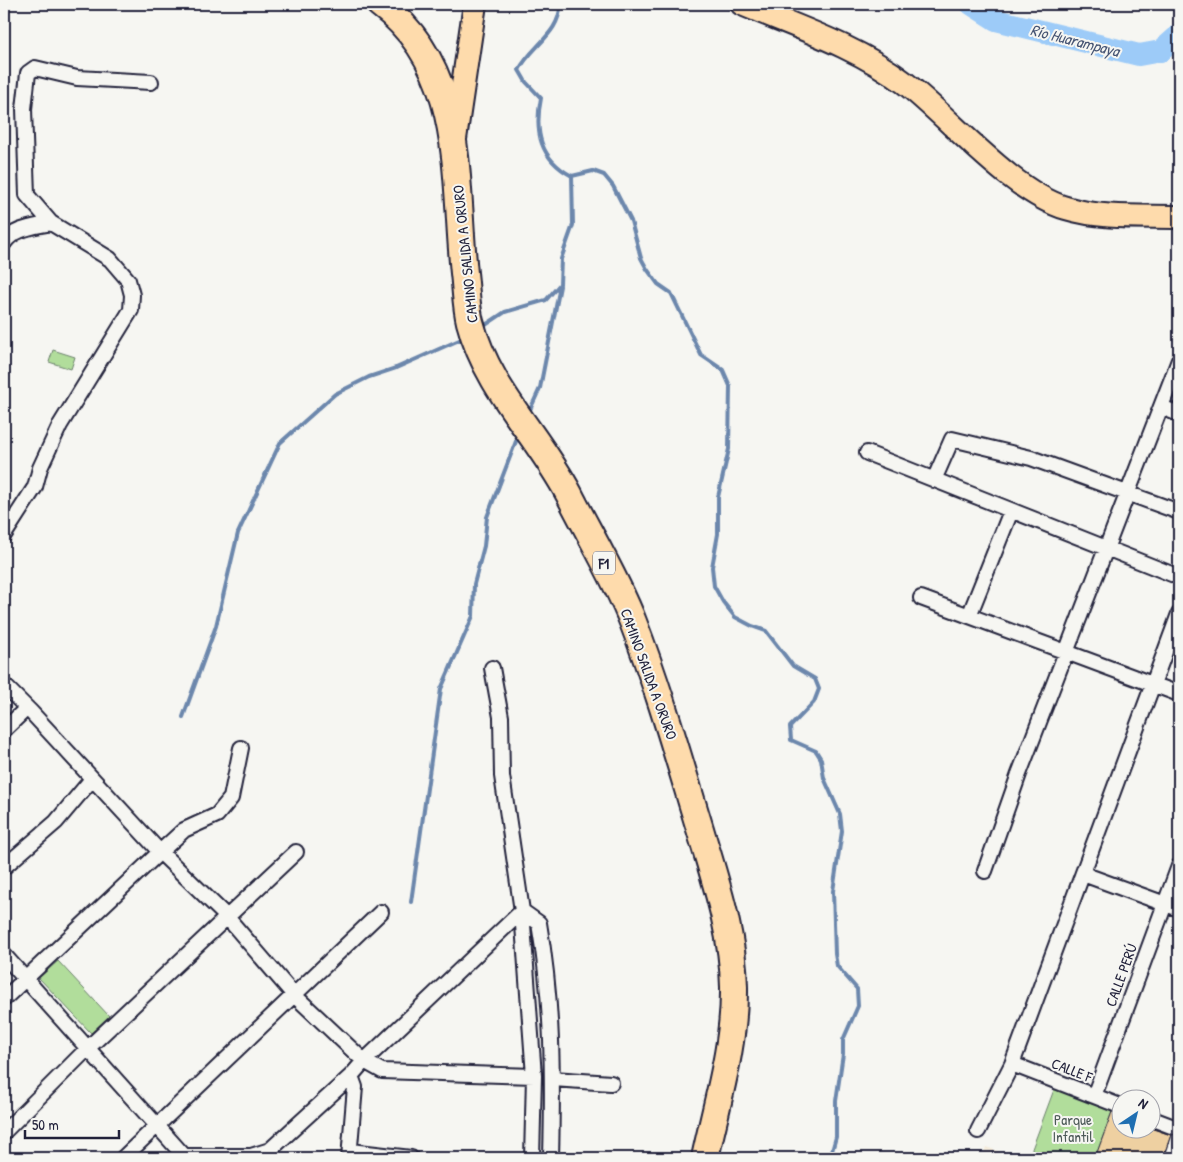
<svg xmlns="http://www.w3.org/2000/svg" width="1183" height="1162" viewBox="0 0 1183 1162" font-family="'Patrick Hand',sans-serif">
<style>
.built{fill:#f4ebda}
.green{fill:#b1dd9b;stroke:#6a806b}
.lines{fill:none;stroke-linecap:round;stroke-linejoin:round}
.stream{stroke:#6c87ac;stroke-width:4}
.river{stroke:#9dcbf8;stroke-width:22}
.building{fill:#eed0a1;stroke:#22223b}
.street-casing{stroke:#22223b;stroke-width:18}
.primary-casing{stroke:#22223b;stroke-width:26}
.highway-casing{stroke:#22223b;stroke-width:30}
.street{stroke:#f6f6f2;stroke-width:14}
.primary{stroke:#fedbac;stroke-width:22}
.highway{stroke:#fedbac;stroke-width:26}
.labels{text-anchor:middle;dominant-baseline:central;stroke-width:4;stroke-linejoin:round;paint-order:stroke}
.shield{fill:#f6f6f2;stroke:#626272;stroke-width:1}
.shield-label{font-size:14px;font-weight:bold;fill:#22223b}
.street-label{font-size:15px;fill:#22223b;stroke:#f6f6f2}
.park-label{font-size:15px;fill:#4d5a58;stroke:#f6f6f2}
.water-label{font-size:16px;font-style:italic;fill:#475574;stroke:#f6f6f2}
</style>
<rect width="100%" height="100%" fill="#f6f6f2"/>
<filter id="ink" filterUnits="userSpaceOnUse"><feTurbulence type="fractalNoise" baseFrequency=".02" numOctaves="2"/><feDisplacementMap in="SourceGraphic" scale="10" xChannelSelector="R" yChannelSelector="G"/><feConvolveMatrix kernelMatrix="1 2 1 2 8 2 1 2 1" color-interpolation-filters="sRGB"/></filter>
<g filter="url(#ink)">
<path class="built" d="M 986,1147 L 1017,1158 L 982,1158 Z"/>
<path class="green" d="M 53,350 L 75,357 L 71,369 L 49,362 Z
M 58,961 L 109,1016 L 91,1033 L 39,978 Z
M 1055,1087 L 1113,1109 L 1095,1158 L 1029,1157 Z"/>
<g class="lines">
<path class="stream" d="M 560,4 C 561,33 531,46 519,70 L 526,82 L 541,98 C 534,132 540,159 572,176 L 593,171 L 604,175 L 613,186 L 631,221 L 641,258 L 647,269 L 658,284 L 671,293 L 701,355 L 723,370 L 730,386 L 729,449 L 718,497 L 718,534 L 712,567 L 714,586 L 723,602 L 735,617 L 752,626 L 766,631 L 793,666 L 815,679 L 819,689 L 814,702 L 790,727 L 791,740 L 816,751 L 821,759 L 824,778 L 840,814 L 842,831 L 833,891 L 835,954 L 837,966 L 857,989 L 858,1006 L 843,1040 L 843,1054 L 836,1101 L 836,1137 L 830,1158
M 484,326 L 505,312 L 546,300 L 560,284 L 561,259 L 573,225 L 572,176
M 529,412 L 540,388 L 560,286
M 183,717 L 216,626 L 238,533 L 280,443 L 335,394 L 369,377 L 396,368 L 466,337
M 411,902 L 441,689 L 473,616 L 474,584 L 484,546 L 487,517 L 518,436"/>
<path class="river" d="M 971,4 L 996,20 L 1139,55 L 1161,51 L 1179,35"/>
</g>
<path class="building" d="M 1112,1112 L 1120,1115 L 1120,1130 L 1150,1130 L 1150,1128 L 1171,1135 L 1163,1158 L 1095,1158 Z"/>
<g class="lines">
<defs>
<path id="street" d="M 4,243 C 14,228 34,227 51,223
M 1161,407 L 1179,414
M 867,453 L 1179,577
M 934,480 L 952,439 L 1031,458 L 1179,512
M 4,535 L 35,487 L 40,468 L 60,425 L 131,310 L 132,295 L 128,280 L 110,259 L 51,223 L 27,195 L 24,109 L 28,73 L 35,68 L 77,78 L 151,82
M 921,598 L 1179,694
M 969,616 L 1011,511
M 492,668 L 501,717 L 502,776 L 522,911 L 534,1076 L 532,1158
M 4,685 L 31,712 L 160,852 L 184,830 L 217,815 L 231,798 L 241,748
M 4,730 L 27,708
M 4,867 L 56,822 L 92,779
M 985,871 L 1019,774 L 1179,360
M 1083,874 L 1179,909
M 4,955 L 186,1158
M 4,999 L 160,852 L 226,916 L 293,994 L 364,1061 L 351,1076 L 355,1087 L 349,1158
M 1012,1064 L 1120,1106
M 534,1076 L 382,1071 L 364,1061 L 522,911 L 539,923 C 553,1005 553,1076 551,1158
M 553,1079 L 611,1083
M 1094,1096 L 1179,866
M 1150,1118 L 1179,1129
M 978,1131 L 1012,1064 L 1179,614
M 4,1132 L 88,1048 L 296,852
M 350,1151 L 411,1158
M 186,1156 L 251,1156 L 270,1150 L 351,1076
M 123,1158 L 381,912
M 1172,1158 L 1179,1138"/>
<path id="primary" d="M 742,4 C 797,27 858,47 905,83 C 951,119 1012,192 1066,208 C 1102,219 1142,216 1179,217
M 455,139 L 475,4"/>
<path id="highway" d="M 380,4 C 466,68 454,177 464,273 C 466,289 466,306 470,322 C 487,388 538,435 569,494 C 589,534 617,580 633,622 C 659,689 679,760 700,829 C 715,880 733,932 734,987 C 735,1044 717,1102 705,1158"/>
</defs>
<use href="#street" class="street-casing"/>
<use href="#primary" class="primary-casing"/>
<use href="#highway" class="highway-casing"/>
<use href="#street" class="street"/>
<use href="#primary" class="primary"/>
<use href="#highway" class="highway"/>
</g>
</g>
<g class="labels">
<rect class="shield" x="593" y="551.5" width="22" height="23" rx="4"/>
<g class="shield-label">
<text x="604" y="563">F1</text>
</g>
<g class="street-label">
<text transform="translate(465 254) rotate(-96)">CAMINO SALIDA A ORURO</text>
<text transform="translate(649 674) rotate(70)">CAMINO SALIDA A ORURO</text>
<text transform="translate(1121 975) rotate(-70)">CALLE PERÚ</text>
<text transform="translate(1072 1070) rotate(21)">CALLE F</text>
</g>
<g class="park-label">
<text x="1073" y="1119">Parque<tspan x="1073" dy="17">Infantil</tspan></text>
</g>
<g class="water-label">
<text transform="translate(1075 40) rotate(14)">Río Huarampaya</text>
</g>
</g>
<rect width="1183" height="1162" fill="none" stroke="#f6f6f2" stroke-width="20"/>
<rect x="10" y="10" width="1163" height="1142" fill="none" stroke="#22223b" stroke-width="2" filter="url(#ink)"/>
<g transform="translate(1136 1114) rotate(35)"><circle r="24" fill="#f6f6f2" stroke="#a1a1a9"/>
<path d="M0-4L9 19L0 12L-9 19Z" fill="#1f6fb2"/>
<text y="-8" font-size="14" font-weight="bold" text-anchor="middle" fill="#22223b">N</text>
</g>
<path d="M25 1130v8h94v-8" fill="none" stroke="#22223b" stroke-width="2.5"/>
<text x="32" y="1130" font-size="15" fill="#22223b" stroke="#f6f6f2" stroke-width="4" paint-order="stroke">50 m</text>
</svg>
